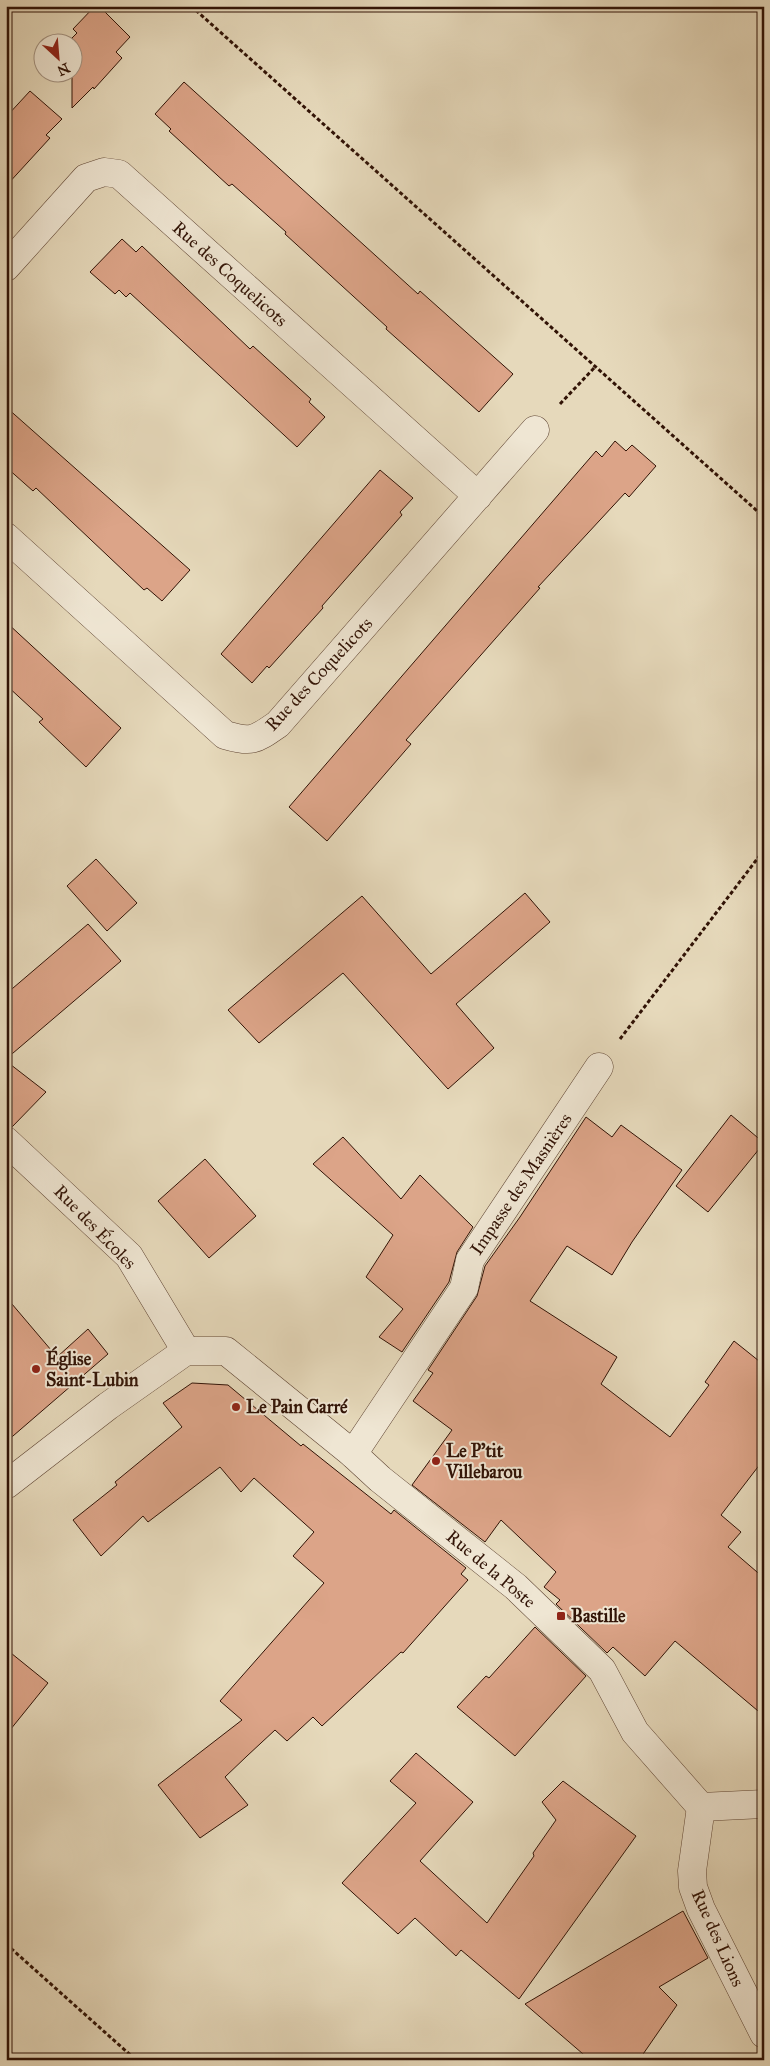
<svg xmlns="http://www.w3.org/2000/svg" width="770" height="2066" viewBox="0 0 770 2066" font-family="'IM FELL Great Primer',serif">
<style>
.building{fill:#dca488;stroke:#311306}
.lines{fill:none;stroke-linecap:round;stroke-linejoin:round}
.minor-casing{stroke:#5e4433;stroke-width:29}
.tertiary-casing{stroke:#5e4433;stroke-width:29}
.path{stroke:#311306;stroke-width:3;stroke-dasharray:4 2.5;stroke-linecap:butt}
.minor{stroke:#efe6d3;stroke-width:28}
.tertiary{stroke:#efe6d3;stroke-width:28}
.poi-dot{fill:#8f2418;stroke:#efe6d3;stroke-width:2}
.labels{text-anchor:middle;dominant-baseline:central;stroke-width:4;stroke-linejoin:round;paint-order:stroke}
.street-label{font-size:18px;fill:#311306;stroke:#efe6d3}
.poi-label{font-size:18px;font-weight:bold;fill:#311306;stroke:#efe6d3;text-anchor:start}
</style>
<rect width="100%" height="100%" fill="#e6d9bb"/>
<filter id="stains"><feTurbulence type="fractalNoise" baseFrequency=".004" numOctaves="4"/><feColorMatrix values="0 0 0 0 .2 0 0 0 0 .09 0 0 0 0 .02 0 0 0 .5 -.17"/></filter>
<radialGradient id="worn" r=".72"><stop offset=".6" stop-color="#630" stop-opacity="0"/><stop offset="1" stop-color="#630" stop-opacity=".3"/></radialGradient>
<path class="building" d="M 95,6 L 99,6 L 130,37 L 116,52 L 122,58 L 94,89 L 93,87 L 72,108 L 72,38 L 77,33 L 73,29 Z
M 184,82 L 418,294 L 420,291 L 513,374 L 479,412 L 386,329 L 387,327 L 285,234 L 286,232 L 232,184 L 229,186 L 169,131 L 171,129 L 155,114 Z
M 30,91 L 62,119 L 46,135 L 50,138 L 6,186 L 6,117 Z
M 122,239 L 136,252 L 142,246 L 250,349 L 253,346 L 311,399 L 309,402 L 325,417 L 297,447 L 130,293 L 126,297 L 119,290 L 115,294 L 90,272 Z
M 6,407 L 190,570 L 162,601 L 147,588 L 144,590 L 36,488 L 33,491 L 6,467 Z
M 615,441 L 626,451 L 632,445 L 656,466 L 629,497 L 625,493 L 538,587 L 540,588 L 406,740 L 411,744 L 327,841 L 289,807 L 596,451 L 602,457 Z
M 380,470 L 413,498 L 400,512 L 402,515 L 322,606 L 323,608 L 269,668 L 267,666 L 252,683 L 221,654 Z
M 6,622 L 121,728 L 86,767 L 39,722 L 43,719 L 6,685 Z
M 96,859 L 137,903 L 107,931 L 67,886 Z
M 525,893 L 550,922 L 456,1004 L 494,1048 L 448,1089 L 343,973 L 259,1043 L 228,1010 L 362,896 L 431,974 Z
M 88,924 L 121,961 L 6,1059 L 6,994 Z
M 6,1061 L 46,1092 L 12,1127 L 6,1126 Z
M 731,1115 L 764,1143 L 708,1212 L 676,1186 Z
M 586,1117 L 612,1137 L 621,1125 L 682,1170 L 632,1242 L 612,1275 L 567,1246 L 530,1301 L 617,1357 L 601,1384 L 670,1437 L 709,1385 L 705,1382 L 734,1341 L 764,1365 L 764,1459 L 721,1515 L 741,1532 L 728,1547 L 764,1578 L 764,1716 L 675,1641 L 645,1676 L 613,1647 L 607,1653 L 556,1604 L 560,1600 L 544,1587 L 556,1572 L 501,1520 L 485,1542 L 412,1485 L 452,1430 L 413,1401 L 433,1373 L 428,1370 L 477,1296 L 485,1266 L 520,1217 Z
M 343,1137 L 401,1199 L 420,1175 L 473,1227 L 457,1252 L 449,1282 L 402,1352 L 379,1337 L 403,1309 L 366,1277 L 393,1235 L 313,1164 Z
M 205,1159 L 256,1216 L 209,1258 L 158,1201 Z
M 6,1297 L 57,1357 L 88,1329 L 108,1354 L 6,1442 Z
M 192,1383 L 228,1385 L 301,1446 L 303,1444 L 391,1514 L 394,1510 L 466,1568 L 461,1574 L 468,1580 L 403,1653 L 401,1652 L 322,1726 L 313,1717 L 287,1741 L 275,1730 L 247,1756 L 225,1777 L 248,1805 L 200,1838 L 158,1785 L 242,1720 L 220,1701 L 324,1583 L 293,1556 L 314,1532 L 254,1478 L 241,1492 L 220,1467 L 148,1522 L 143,1516 L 101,1556 L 73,1520 L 117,1485 L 115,1482 L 182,1427 L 163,1403 Z
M 535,1627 L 586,1676 L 515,1756 L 457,1707 L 486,1676 L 489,1678 Z
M 6,1649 L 48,1683 L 6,1735 Z
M 416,1753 L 473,1802 L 420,1861 L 487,1923 L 534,1856 L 533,1853 L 556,1820 L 542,1802 L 563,1781 L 636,1836 L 519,1999 L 461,1950 L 456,1956 L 415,1918 L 398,1934 L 342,1883 L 416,1803 L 390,1781 Z
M 683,1911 L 708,1958 L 659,1987 L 677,2005 L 639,2060 L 590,2060 L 525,2004 Z"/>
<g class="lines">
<defs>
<path id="minor" d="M 6,267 L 86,178 L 104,172 L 119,174 L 478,496
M 6,537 L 225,735 C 252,743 255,740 278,724 L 535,430
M 6,1141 L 129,1256 L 186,1351
M 353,1454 L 464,1288 L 470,1260 L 599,1067
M 701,1807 L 692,1871 L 693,1887 L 701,1909 L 764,2034"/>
<path id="tertiary" d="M 6,1485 L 108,1406 L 186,1351 L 226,1351 L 353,1454 L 380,1479 L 516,1587 L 602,1670 L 635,1732 L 701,1807 L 764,1804"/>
</defs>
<use href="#minor" class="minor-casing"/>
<use href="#tertiary" class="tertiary-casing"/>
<path class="path" d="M 191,6 L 764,517
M 560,404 L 595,367
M 620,1039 L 764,850
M 6,1944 L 136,2060"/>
<use href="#minor" class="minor"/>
<use href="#tertiary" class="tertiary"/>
</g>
<g class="poi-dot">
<circle cx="36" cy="1369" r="5"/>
<circle cx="236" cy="1407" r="5"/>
<circle cx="436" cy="1461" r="5"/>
<rect x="556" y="1611" width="10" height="10" rx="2.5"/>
</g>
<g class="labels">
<g class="street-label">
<text transform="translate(230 274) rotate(42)">Rue des Coquelicots</text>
<text transform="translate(319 674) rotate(-47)">Rue des Coquelicots</text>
<text transform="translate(521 1184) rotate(-56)">Impasse des Masnières</text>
<text transform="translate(95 1227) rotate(46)">Rue des Écoles</text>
<text transform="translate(491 1569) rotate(40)">Rue de la Poste</text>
<text transform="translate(718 1938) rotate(66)">Rue des Lions</text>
</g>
<g class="poi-label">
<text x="46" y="1359">Église<tspan x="46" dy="21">Saint-Lubin</tspan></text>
<text x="246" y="1407">Le Pain Carré</text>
<text x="446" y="1451">Le P'tit<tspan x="446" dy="21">Villebarou</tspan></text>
<text x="571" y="1616">Bastille</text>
</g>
</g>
<rect width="770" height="2066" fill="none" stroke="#e6d9bb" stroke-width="25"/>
<rect x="8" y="8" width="755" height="2051" fill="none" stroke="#311306" stroke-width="2.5"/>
<rect x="12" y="12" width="745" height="2041" fill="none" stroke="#311306"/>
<g transform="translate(58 58) rotate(154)"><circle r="24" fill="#efe6d3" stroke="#a39281"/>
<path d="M0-4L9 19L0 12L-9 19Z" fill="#8f2418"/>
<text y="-8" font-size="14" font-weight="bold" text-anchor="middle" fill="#311306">N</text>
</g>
<rect width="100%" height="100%" filter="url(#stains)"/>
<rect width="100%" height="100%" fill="url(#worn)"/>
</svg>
